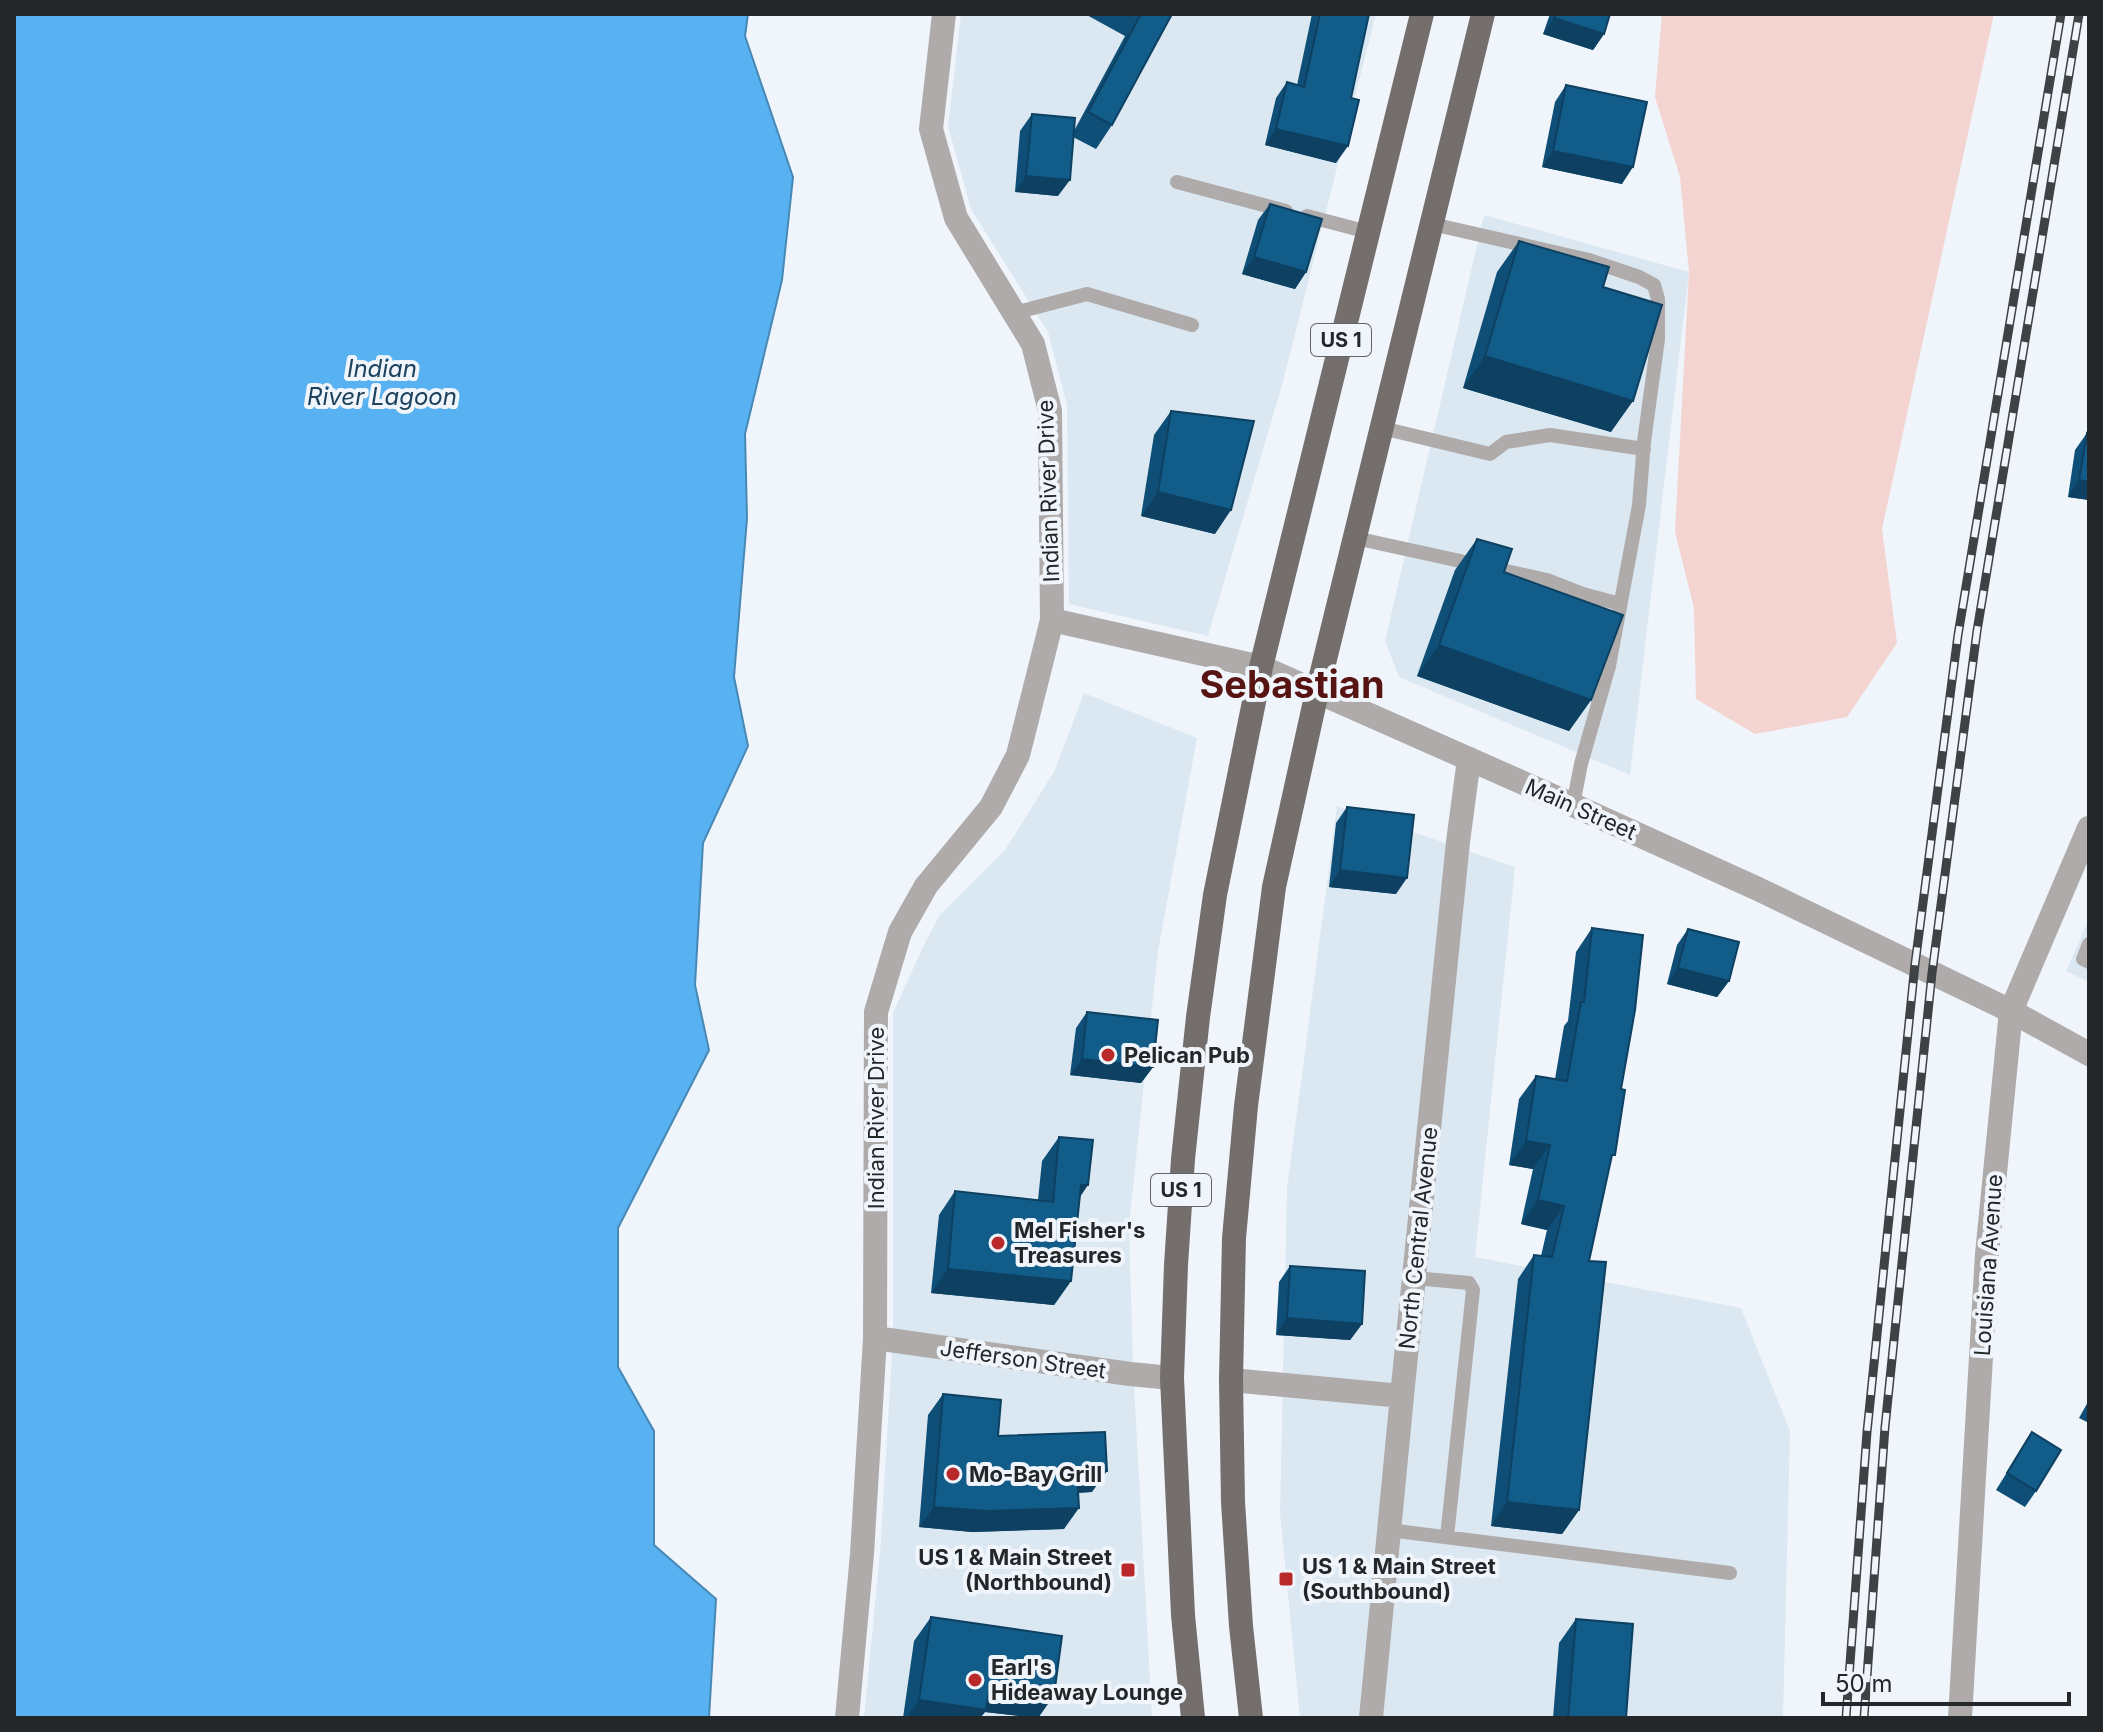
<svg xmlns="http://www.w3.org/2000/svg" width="2103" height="1732" viewBox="0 0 2103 1732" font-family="Inter,sans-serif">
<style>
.built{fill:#dbe8f2}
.green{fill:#f4d4d0}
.water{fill:#58b1f1;stroke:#4888b5;stroke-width:2}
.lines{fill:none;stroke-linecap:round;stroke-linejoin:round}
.service{stroke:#aeabaa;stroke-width:14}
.minor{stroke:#aeabaa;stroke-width:24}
.tertiary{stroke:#aeabaa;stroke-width:24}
.primary{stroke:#746e6d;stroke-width:24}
.rail-casing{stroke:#3e4244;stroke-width:9}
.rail{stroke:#eff5fb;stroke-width:6;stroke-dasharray:18;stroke-linecap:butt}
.wall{fill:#0f4f77}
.shaded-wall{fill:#0d4061}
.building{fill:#125c8a;stroke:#0d4061;stroke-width:2}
.poi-dot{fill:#b9292a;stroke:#eff5fb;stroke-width:3}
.labels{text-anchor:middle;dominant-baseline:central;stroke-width:8;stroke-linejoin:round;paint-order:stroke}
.shield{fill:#eff5fb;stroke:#616568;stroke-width:2}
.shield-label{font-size:20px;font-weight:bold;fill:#242729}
.street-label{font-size:22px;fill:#242729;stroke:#eff5fb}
.poi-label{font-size:22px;font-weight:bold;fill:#242729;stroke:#eff5fb;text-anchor:start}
.water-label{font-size:24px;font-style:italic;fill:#1e425d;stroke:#eff5fb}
.town-label{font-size:38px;font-weight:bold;fill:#581413;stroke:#eff5fb}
</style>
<rect width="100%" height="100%" fill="#eff5fb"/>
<path class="built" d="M 961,14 L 1376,14 L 1282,385 L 1208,636 L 1069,604 L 1067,405 L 1048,332 L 971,209 L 948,126 Z
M 1484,215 L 1689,272 L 1630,775 L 1399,677 L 1385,641 Z
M 1084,693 L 1197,738 L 1158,951 L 1129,1226 L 1133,1366 L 1152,1718 L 864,1718 L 880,1553 L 893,1337 L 893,1013 L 922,949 L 939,916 L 1005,850 L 1055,770 Z
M 1337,806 L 1515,867 L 1475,1257 L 1741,1308 L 1790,1431 L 1783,1718 L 1300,1718 L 1280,1513 L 1287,1189 Z
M 2089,919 L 2089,982 L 2066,971 Z"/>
<path class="green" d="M 1662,14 L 1994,14 L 1882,529 L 1897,643 L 1847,717 L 1755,734 L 1696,699 L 1694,608 L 1675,532 L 1689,272 L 1680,177 L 1655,97 Z"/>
<path class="water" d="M 14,14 L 748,14 L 745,36 L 793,177 L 782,280 L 745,434 L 747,518 L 734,677 L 748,746 L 703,843 L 695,985 L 709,1050 L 618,1228 L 618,1367 L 654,1431 L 654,1545 L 716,1599 L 709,1718 L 14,1718 Z"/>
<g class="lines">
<path class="service" d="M 1177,182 L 1286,211
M 1307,216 L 1368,232
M 1432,224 L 1589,260 L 1639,277 L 1654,285 L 1658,299 L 1658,339 L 1644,442 L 1639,505 L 1609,666 L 1581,764 L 1573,805
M 1014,313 L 1087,294 L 1192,325
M 1382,428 L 1490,454 L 1506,442 L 1550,435 L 1644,449
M 1355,538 L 1547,580 L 1583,594 L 1620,604
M 2089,944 L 2083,959 L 2089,962
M 1414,1278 L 1469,1283 L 1473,1290 L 1447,1537
M 1389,1530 L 1730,1573"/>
<path class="minor" d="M 875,1338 L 1130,1374 L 1172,1378
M 1231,1380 L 1402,1396
M 1371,1718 L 1402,1396 L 1458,842 L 1469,759
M 1960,1718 L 1987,1254 L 2011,1011"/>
<path class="tertiary" d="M 1052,620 L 1261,667 L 1573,805 L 1758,889 L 2011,1011 L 2089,1054
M 2011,1011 L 2089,828
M 847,1718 L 862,1554 L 875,1338 L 876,1012 L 900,932 L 926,886 L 991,807 L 1018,755 L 1052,620 L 1050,411 L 1033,344 L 956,218 L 931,129 L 944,14"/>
<path class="primary" d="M 1193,1718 L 1183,1615 L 1172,1378 L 1176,1265 L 1183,1159 L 1198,1017 L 1215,895 L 1261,667 L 1422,14
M 1251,1718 L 1241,1626 L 1233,1502 L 1231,1380 L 1234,1238 L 1246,1106 L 1274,887 L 1317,692 L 1483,14"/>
<defs>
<path id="rail" d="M 1846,1718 L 1867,1432 L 1915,964 L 1958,635 L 2061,14
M 1864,1718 L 1885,1427 L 1932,973 L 1977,631 L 2079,14"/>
</defs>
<use href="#rail" class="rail-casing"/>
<use href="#rail" class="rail"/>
</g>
<path class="wall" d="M 1085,14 L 1172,14 L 1112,125 L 1096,149 L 1073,137 L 1058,196 L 1015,192 L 1020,131 L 1032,114 L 1074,131 L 1125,36 Z
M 1312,14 L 1369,14 L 1336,163 L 1265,145 L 1276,98 L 1287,82 L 1297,85 Z
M 1550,14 L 1610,14 L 1604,34 L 1593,50 L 1543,34 Z
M 1566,85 L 1622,184 L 1542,167 L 1555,102 Z
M 1270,204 L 1306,272 L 1295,289 L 1242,274 L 1258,220 Z
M 1519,241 L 1603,287 L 1611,432 L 1463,388 L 1497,272 Z
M 1171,411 L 1215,534 L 1141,516 L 1154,435 Z
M 2087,433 L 2089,500 L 2068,497 L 2075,450 Z
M 1477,539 L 1504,572 L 1591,700 L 1569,731 L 1417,676 L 1455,570 Z
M 1347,807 L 1396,894 L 1329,887 L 1336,823 Z
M 1592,928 L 1621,1089 L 1611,1160 L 1589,1261 L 1579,1510 L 1562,1534 L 1491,1526 L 1518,1279 L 1534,1255 L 1541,1256 L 1547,1230 L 1521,1224 L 1533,1169 L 1509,1165 L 1519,1099 L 1536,1076 L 1555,1079 L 1564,1026 L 1568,1021 L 1576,952 Z
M 1688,929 L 1729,981 L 1717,997 L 1667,984 L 1677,945 Z
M 1087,1012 L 1153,1067 L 1141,1083 L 1070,1075 L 1076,1028 Z
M 1059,1137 L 1080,1198 L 1071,1281 L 1054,1305 L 931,1293 L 939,1215 L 955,1191 L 1038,1200 L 1042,1161 Z
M 1290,1266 L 1362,1324 L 1350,1340 L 1276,1335 L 1279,1282 Z
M 943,1394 L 998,1436 L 1092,1492 L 1078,1493 L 1064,1529 L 972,1532 L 919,1527 L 928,1415 Z
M 2089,1400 L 2089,1423 L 2079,1418 Z
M 2032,1432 L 2036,1491 L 2025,1507 L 1996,1490 Z
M 931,1617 L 1054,1695 L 1038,1718 L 985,1712 L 980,1718 L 903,1718 L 914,1641 Z
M 1576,1619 L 1626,1718 L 1553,1718 L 1559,1643 Z"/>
<path class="shaded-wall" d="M 1554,18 L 1604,34 L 1593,50 L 1543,34 Z
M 1276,129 L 1348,146 L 1336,163 L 1265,145 Z
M 1553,151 L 1633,167 L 1622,184 L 1542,167 Z
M 1026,176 L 1070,180 L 1058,196 L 1015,192 Z
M 1254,257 L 1306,272 L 1295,289 L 1242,274 Z
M 1485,356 L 1633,401 L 1611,432 L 1463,388 Z
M 2079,480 L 2089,482 L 2089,500 L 2068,497 Z
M 1158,492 L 1231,510 L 1215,534 L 1141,516 Z
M 1439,645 L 1591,700 L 1569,731 L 1417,676 Z
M 1340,870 L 1407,878 L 1396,894 L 1329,887 Z
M 1678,968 L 1729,981 L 1717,997 L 1667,984 Z
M 1082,1059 L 1153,1067 L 1141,1083 L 1070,1075 Z
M 1526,1141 L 1550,1145 L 1533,1169 L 1509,1165 Z
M 1081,1185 L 1088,1185 L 1072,1209 Z
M 1538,1200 L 1564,1206 L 1547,1230 L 1521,1224 Z
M 948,1269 L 1071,1281 L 1054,1305 L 931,1293 Z
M 1287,1318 L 1362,1324 L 1350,1340 L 1276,1335 Z
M 1107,1471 L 1092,1492 L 1063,1493 L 1077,1473 Z
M 1507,1502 L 1579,1510 L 1562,1534 L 1491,1526 Z
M 934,1507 L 1079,1508 L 1064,1529 L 972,1532 L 919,1527 Z
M 990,1686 L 1054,1695 L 1038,1718 L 985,1712 L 980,1718 L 906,1718 L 919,1700 Z"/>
<path class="building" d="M 1141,14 L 1172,14 L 1112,125 L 1088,112 Z
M 1320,14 L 1369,14 L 1351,98 L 1359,100 L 1348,146 L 1276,129 L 1287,82 L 1304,87 Z
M 1556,14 L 1610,14 L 1604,34 L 1554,18 Z
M 1566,85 L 1647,102 L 1633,167 L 1553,151 Z
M 1032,114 L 1075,118 L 1070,180 L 1026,176 Z
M 1270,204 L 1322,219 L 1306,272 L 1254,257 Z
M 1519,241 L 1609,267 L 1603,287 L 1662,305 L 1633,401 L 1485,356 Z
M 1171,411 L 1254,421 L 1231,510 L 1158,492 Z
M 2087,433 L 2089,434 L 2089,482 L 2079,480 Z
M 1477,539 L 1512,549 L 1504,572 L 1623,615 L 1591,700 L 1439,645 Z
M 1347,807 L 1414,815 L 1407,878 L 1340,870 Z
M 1592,928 L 1643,935 L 1635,1010 L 1621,1089 L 1625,1090 L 1615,1155 L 1612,1155 L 1589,1261 L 1606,1262 L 1579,1510 L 1507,1502 L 1534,1255 L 1552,1257 L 1564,1206 L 1538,1200 L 1550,1145 L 1526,1141 L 1536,1076 L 1567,1081 L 1581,1002 L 1584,1002 Z
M 1688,929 L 1739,942 L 1729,981 L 1678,968 Z
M 1087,1012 L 1158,1020 L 1153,1067 L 1082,1059 Z
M 1059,1137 L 1093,1140 L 1088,1185 L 1081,1185 L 1071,1281 L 948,1269 L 955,1191 L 1053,1202 Z
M 1290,1266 L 1365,1271 L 1362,1324 L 1287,1318 Z
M 943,1394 L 1001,1400 L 998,1436 L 1105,1432 L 1107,1471 L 1077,1473 L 1079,1508 L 987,1511 L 934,1507 Z
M 2032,1432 L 2061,1450 L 2036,1491 L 2007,1473 Z
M 931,1617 L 1062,1636 L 1054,1695 L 990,1686 L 986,1710 L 919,1700 Z
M 1576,1619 L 1633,1624 L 1626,1718 L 1568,1718 Z"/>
<g class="poi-dot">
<circle cx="1108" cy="1055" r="8"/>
<circle cx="998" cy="1243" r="8"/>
<circle cx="953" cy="1474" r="8"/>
<rect x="1120" y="1562" width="16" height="16" rx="4"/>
<rect x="1278" y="1571" width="16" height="16" rx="4"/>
<circle cx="975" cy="1680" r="8"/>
</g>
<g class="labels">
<g class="shield">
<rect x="1311" y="324" width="60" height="32" rx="6"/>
<rect x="1151" y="1174" width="60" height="32" rx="6"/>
</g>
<g class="shield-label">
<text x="1341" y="340">US 1</text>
<text x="1181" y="1190">US 1</text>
</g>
<g class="street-label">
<text transform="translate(1048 491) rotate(-92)">Indian River Drive</text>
<text transform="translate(1581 809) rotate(24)">Main Street</text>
<text transform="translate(876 1118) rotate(-90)">Indian River Drive</text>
<text transform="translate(1418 1238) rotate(-84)">North Central Avenue</text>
<text transform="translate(1988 1265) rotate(-86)">Louisiana Avenue</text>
<text transform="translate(1023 1359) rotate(8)">Jefferson Street</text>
</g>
<g class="poi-label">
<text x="1124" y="1055">Pelican Pub</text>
<text x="1014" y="1230">Mel Fisher's<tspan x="1014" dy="25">Treasures</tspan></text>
<text x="969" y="1474">Mo-Bay Grill</text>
<text x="1112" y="1557" text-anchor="end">US 1 &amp; Main Street<tspan x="1112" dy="25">(Northbound)</tspan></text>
<text x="1302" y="1566">US 1 &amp; Main Street<tspan x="1302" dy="25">(Southbound)</tspan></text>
<text x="991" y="1667">Earl's<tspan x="991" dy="25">Hideaway Lounge</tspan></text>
</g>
<g class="water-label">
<text x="382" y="368">Indian<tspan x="382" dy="28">River Lagoon</tspan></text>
</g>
<g class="town-label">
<text x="1292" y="684">Sebastian</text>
</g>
</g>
<rect width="2103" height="1732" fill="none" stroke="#242729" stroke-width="32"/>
<path d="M1823 1692v12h246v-12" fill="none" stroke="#242729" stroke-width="4"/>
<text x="1835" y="1692" font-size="24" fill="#242729" stroke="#eff5fb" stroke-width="6" paint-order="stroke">50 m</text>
</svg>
